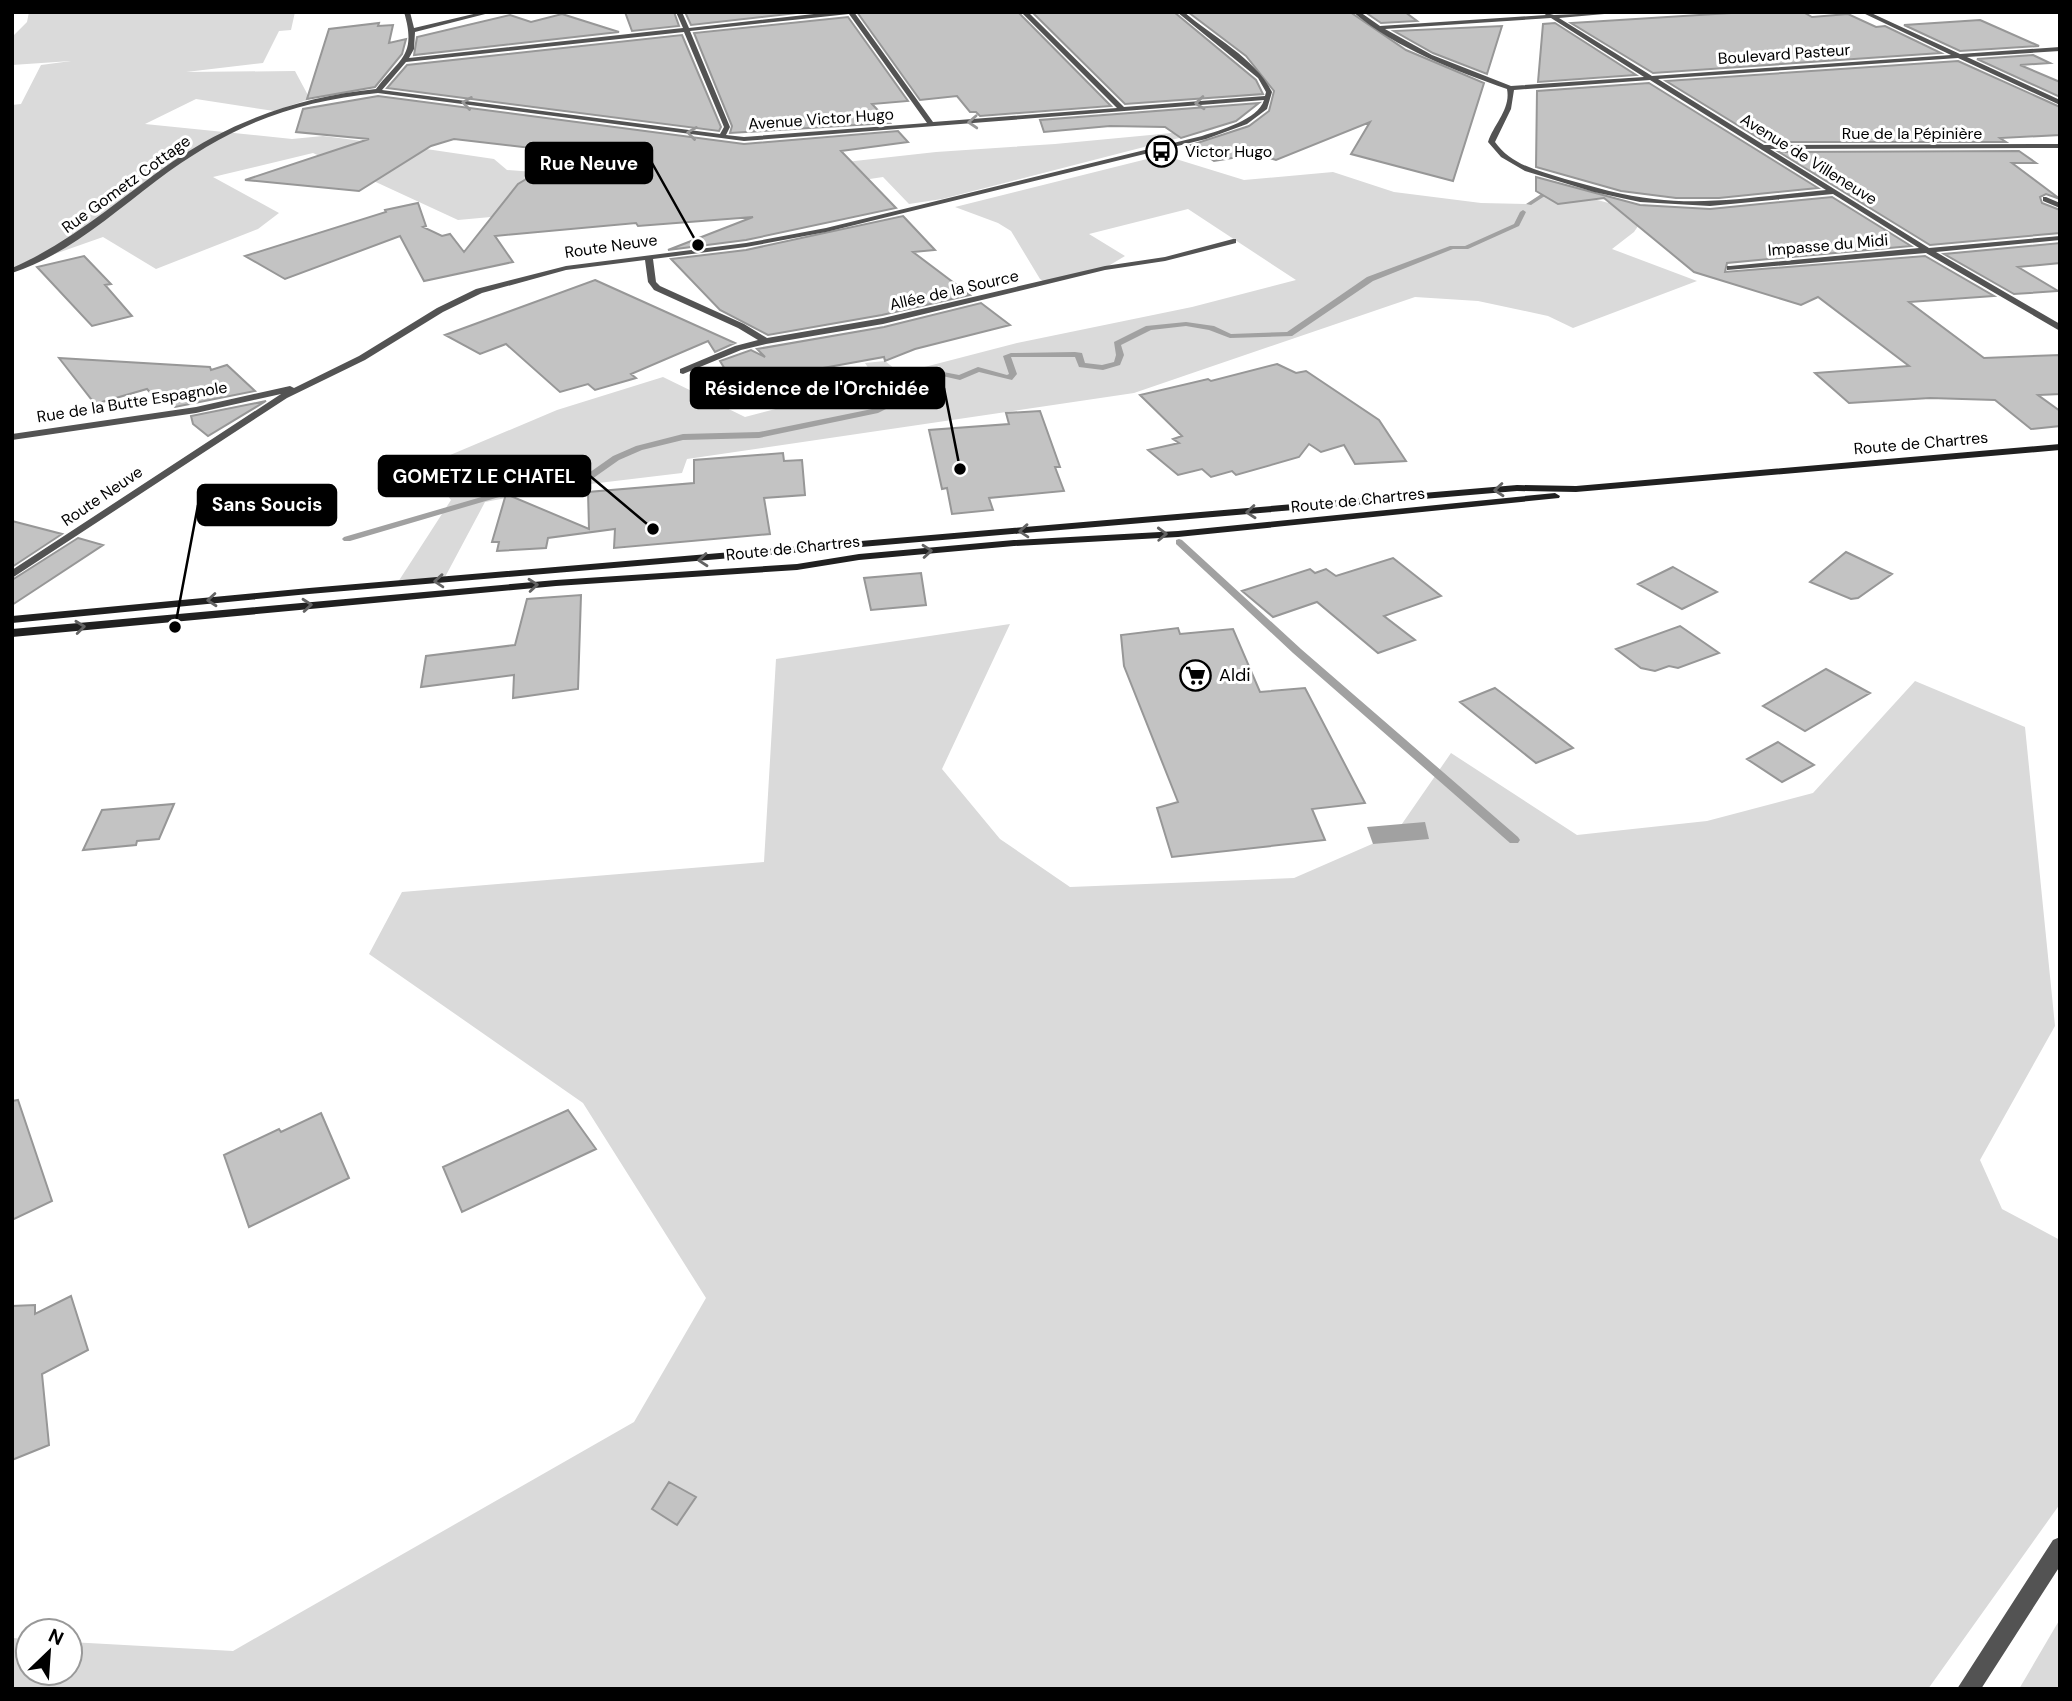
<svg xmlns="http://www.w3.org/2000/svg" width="2072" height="1701" viewBox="0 0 2072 1701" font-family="'DM Sans',sans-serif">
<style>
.green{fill:#dadada}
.water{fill:#a1a1a1}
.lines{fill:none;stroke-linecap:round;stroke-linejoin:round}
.stream{fill:#a1a1a1;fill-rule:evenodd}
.building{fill:#c3c3c3;stroke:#979797;stroke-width:2}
.street{fill:#535353;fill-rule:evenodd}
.secondary{fill:#202020;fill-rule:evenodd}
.oneway{stroke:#989898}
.oneway2{stroke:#636363}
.labels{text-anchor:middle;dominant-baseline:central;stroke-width:6;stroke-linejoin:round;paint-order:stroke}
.far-street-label{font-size:16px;fill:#000;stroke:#fff}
.far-poi-label{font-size:16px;fill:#000;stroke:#fff;text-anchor:start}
.poi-label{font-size:18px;fill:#000;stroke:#fff;text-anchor:start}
.leader{fill:none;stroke:#000;stroke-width:2.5}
.callout-dot{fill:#000;stroke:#fff;stroke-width:2.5}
.callout{fill:#000;stroke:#000;stroke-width:2.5}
.callout-label{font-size:19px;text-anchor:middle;font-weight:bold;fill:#fff}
</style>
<rect width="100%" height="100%" fill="#fff"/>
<path class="green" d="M 29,12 L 295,12 L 291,30 L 279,31 L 263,63 L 186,72 L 295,71 L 310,99 L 274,111 L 196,99 L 145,124 L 292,139 L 323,136 L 433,150 L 494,159 L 507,170 L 665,182 L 936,152 L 1055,144 L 1214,129 L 942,199 L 909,204 L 883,177 L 677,208 L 533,213 L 458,220 L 313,153 L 213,177 L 279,213 L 258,229 L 156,269 L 103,237 L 12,269 L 12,105 L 21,104 L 41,65 L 71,61 L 12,65 L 12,37 L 27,22 Z
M 1163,155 L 1244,180 L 1333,172 L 1394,192 L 1481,203 L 1529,204 L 1555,189 L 1647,213 L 1634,232 L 1612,249 L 1697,281 L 1573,328 L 1548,316 L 1478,301 L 1415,297 L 1134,393 L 687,459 L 682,473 L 565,487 L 485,502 L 444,579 L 398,582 L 451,500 L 424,466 L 557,410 L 663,377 L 745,417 L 857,388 L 870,380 L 871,372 L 865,363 L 885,361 L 895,369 L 913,370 L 1017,343 L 1192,307 L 1296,280 L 1188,209 L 1089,234 L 1125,256 L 1105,268 L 1046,283 L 1040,279 L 1011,231 L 998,223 L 955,207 Z
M 1010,624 L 942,769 L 1000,839 L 1070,887 L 1294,878 L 1395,834 L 1451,753 L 1577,835 L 1707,821 L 1813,793 L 1915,681 L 2025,727 L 2055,1026 L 1980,1160 L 2002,1209 L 2060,1240 L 2060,1504 L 1928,1689 L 12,1689 L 12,1638 L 28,1639 L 28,1673 L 70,1673 L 70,1642 L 233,1651 L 634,1422 L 706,1298 L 583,1103 L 369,954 L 402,892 L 764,862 L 776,659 Z
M 2060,1619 L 2060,1689 L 2019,1689 Z"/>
<path class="water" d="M 1425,822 L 1429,839 L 1373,844 L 1367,827 Z"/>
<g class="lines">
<path class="stream" d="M 1555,185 L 1558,187 L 1557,188 L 1531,205 L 1526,204 Z
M 1523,210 L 1526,212 L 1519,226 L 1468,249 L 1453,249 L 1373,281 L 1292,336 L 1230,338 L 1209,330 L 1186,326 L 1151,330 L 1121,345 L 1124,355 L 1120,365 L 1103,370 L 1079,367 L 1075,357 L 1011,357 L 1017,374 L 1012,380 L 979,372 L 960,380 L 938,375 L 923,380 L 916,384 L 910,397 L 878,413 L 759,438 L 683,440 L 642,450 L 619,460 L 592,479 L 506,495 L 350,541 L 344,541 L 342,539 L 344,537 L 502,491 L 586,475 L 613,456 L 636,446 L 683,434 L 759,432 L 872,409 L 904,393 L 910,381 L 917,376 L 938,371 L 959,375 L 978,367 L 1007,375 L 1009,374 L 1003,356 L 1011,353 L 1075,352 L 1082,353 L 1085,363 L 1102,365 L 1114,362 L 1116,355 L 1114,342 L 1146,326 L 1186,322 L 1214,326 L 1231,334 L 1287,332 L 1367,277 L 1450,246 L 1465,246 L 1514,224 L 1520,212 Z
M 1179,539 L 1182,540 L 1301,649 L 1518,837 L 1520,840 L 1518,843 L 1510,843 L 1293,653 L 1176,544 L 1176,540 Z"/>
</g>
<path class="building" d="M 625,12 L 674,12 L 679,26 L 632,31 Z
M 685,12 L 806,12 L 691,25 Z
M 857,12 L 1018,12 L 1111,106 L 980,116 L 976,112 L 970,112 L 957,96 L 920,100 Z
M 1032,12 L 1174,12 L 1256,80 L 1263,94 L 1125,104 Z
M 1188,12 L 1350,12 L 1406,50 L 1484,83 L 1453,181 L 1351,154 L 1370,122 L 1276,160 L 1257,154 L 1214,161 L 1191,145 L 1249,126 L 1269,111 L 1274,91 L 1246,56 Z
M 1365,12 L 1405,12 L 1417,21 L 1381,23 Z
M 1747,12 L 1803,12 L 1812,17 L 1848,14 L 1876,27 L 1885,26 L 1941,53 L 1653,73 L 1571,23 Z
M 562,14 L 619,32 L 414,55 L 417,37 L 510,15 L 531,22 Z
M 848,17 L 908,101 L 872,104 L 890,123 L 730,133 L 732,126 L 694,33 Z
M 1980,20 L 2039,46 L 1960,51 L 1904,25 Z
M 379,23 L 378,26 L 393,25 L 389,43 L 406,39 L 402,54 L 375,87 L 307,99 L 329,29 Z
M 1555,23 L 1636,75 L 1538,82 L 1543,24 Z
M 1502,26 L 1487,74 L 1433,53 L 1394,31 Z
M 682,35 L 721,127 L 719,131 L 387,88 L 407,65 Z
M 2033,55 L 2050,63 L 2020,65 L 2060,82 L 2060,97 L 1977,59 Z
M 1958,61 L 2060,107 L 2060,135 L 2000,138 L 2006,142 L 1765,142 L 1666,81 Z
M 1649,83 L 1818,188 L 1719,198 L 1676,198 L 1621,191 L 1536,167 L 1537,91 Z
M 378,96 L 744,144 L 898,131 L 908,142 L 841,151 L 896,208 L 746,240 L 668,250 L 753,217 L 638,226 L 636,223 L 495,236 L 513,262 L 424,281 L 400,236 L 285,279 L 245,256 L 386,212 L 385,210 L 418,203 L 426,226 L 423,227 L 442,236 L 450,234 L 464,252 L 518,184 L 558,160 L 551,159 L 557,151 L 454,139 L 431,146 L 359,191 L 245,180 L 369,139 L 296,132 L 303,109 Z
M 1259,103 L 1236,121 L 1181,138 L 1165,127 L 1110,126 L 1044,132 L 1040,120 Z
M 2019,151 L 2036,163 L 2012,163 L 2060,199 L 2046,194 L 2040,197 L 2042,203 L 2060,210 L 2060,233 L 1930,245 L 1779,152 Z
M 1536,177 L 1640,205 L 1710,209 L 1832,197 L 1911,246 L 1727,263 L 1725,272 L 1925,256 L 1994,296 L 1909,302 L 1984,358 L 2060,355 L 2060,394 L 2038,395 L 2060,411 L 2060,426 L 2031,429 L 1995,400 L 1930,398 L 1849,403 L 1815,373 L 1909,366 L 1818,297 L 1801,305 L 1694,272 L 1604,198 L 1558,204 L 1536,191 Z
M 903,216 L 935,250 L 913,252 L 970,295 L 882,315 L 768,335 L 720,310 L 671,259 L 746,250 Z
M 2060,243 L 2060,263 L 2018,267 L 2058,291 L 2014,294 L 1944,254 Z
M 84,256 L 111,284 L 105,285 L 132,316 L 92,326 L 37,267 Z
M 595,280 L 735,343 L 715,352 L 708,341 L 631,374 L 636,378 L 595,390 L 588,384 L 560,392 L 506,344 L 480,354 L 445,335 Z
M 981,303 L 1010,325 L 915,349 L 885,361 L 884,357 L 734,384 L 720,361 L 751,350 L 765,357 L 757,349 L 884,327 Z
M 59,358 L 210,367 L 211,370 L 227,365 L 255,391 L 175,407 L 165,399 L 158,401 L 147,389 L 95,404 Z
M 1277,364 L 1296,373 L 1306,371 L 1379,420 L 1406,461 L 1355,464 L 1344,445 L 1321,452 L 1309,444 L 1299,457 L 1236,475 L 1232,471 L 1211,477 L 1202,469 L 1178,475 L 1148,450 L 1179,443 L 1173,439 L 1182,436 L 1140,395 L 1208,379 L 1211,381 Z
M 266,401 L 208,436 L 193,424 L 191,416 Z
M 1040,411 L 1060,467 L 1055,467 L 1064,491 L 989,498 L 993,510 L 952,514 L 947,488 L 942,489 L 929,430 L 1009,424 L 1006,413 Z
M 783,453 L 784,461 L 802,460 L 805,495 L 764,498 L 770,534 L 614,548 L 615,529 L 548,538 L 546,548 L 497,551 L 499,542 L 492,542 L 506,494 L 589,529 L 588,492 L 694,483 L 694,460 Z
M 12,521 L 62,534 L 12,567 Z
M 78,538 L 103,545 L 12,605 L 12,580 Z
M 1846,552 L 1892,574 L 1858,598 L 1851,599 L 1810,582 Z
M 1393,558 L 1441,596 L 1384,616 L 1415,640 L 1378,653 L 1317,602 L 1273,617 L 1242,591 L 1310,569 L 1315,573 L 1326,569 L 1336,576 Z
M 1673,567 L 1717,592 L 1682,609 L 1638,584 Z
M 921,573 L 926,605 L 871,610 L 864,578 Z
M 581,595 L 578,689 L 513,698 L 514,675 L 421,687 L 426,656 L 515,645 L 527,599 Z
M 1680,626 L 1719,653 L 1678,668 L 1669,666 L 1655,671 L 1641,668 L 1616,649 Z
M 1178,628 L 1180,634 L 1233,629 L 1260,692 L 1305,688 L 1365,803 L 1312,809 L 1325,840 L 1172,857 L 1157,808 L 1178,802 L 1124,666 L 1121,635 Z
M 1826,669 L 1870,693 L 1805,731 L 1763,706 Z
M 1495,688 L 1507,697 L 1573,748 L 1536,763 L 1460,702 Z
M 1778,742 L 1814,765 L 1782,782 L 1747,759 Z
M 174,804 L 159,839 L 137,841 L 136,845 L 83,850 L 102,810 Z
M 18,1100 L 52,1201 L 12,1220 L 12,1101 Z
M 568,1110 L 596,1149 L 462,1212 L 443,1167 Z
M 321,1113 L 349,1178 L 249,1227 L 224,1155 L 279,1129 L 281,1132 Z
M 71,1296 L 88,1350 L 42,1374 L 49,1445 L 12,1460 L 12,1306 L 35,1305 L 35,1314 Z
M 669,1482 L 696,1497 L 677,1525 L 652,1509 Z"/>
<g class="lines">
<path class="street" d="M 404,12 L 410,12 L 414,28 L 482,12 L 493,12 L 415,32 L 414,49 L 409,58 L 683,28 L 676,12 L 682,12 L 689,28 L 832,12 L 854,12 L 933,122 L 1117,108 L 1021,12 L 1028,12 L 1124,107 L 1265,96 L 1266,92 L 1258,78 L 1177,12 L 1184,12 C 1214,38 1254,57 1272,92 L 1267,109 L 1247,124 L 1206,139 L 826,232 L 746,247 L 653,259 L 656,282 L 660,286 L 744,324 L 767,338 L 883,318 L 1105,266 L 1165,257 L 1233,239 L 1236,239 L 1236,243 L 1165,261 L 1105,270 L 883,324 L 766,344 L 741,350 L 683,374 L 680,373 L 680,369 L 735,346 L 758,340 L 738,328 L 654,290 L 648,282 L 645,260 L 566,270 L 482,293 L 443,312 L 365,360 L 287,398 L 12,578 L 12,570 L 281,394 L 196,413 L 12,440 L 12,434 L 196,407 L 290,386 L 294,388 L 359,356 L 437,308 L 476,289 L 566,266 L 746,243 L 826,228 L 1202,136 C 1220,130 1258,120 1264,100 L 744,141 L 378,93 C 289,102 228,127 156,181 C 111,215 67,255 12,273 L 12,268 C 72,242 119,199 172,162 C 235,119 301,97 376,89 C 400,58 417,56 404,12 ZM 849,14 L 927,123 L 744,137 L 726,135 L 730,127 L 690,31 ZM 684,32 L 724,127 L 720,134 L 382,90 L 406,62 Z
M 1353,12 L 1360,12 L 1380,26 L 1546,15 L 1542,12 L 1554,15 L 1627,12 L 1559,18 L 1652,76 L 1951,55 L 1861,12 L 1869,12 L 1960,54 L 2060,47 L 2060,51 L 1967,57 L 2060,100 L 2060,105 L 1958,58 L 1658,79 L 1764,145 L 2060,144 L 2060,148 L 1770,149 L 1929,248 L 2060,236 L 2060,240 L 1936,252 L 2060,324 L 2060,331 L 1926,253 L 1727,270 L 1727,266 L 1730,266 L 1919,248 L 1833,194 L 1710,206 L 1640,202 L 1594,192 L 1525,171 L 1501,157 L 1488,142 C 1494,124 1511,109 1507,89 C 1454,70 1397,49 1353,12 ZM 1551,18 L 1644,77 L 1511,86 L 1432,55 L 1385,29 ZM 1650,80 L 1826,190 C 1769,195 1712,206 1654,199 C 1624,196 1594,187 1565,179 C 1539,171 1511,165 1495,142 L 1511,109 L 1514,90 Z
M 2046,197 L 2060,203 L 2060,208 L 2043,201 L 2043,197 Z
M 2060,1537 L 2060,1566 L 1981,1689 L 1957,1689 L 2053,1540 Z"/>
<path class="secondary" d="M 2060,444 L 2060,450 L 1576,492 L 1517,491 L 309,594 L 12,623 L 12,616 L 309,588 L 1517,485 L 1576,486 Z
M 1555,493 L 1560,496 L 1559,498 L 1178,537 L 1014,546 L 859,560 L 797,570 L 556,586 L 12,637 L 12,629 L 556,580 L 797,564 L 859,554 L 1014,540 L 1178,531 Z"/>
</g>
<defs><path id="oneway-chevron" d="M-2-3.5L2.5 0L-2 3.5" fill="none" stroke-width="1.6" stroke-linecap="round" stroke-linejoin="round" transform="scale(1.75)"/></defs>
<g class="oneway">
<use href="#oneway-chevron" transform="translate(467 103) rotate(-172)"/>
<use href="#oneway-chevron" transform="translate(1200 103) rotate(175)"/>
<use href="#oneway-chevron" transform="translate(973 122) rotate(177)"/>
<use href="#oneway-chevron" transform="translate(692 133) rotate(-172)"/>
</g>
<g class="oneway2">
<use href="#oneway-chevron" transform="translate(1499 490) rotate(175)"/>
<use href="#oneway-chevron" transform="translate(1251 512) rotate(175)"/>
<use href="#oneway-chevron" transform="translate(1024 531) rotate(176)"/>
<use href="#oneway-chevron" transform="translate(1162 534) rotate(-2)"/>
<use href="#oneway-chevron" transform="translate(927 551) rotate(-5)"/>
<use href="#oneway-chevron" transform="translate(703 560) rotate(175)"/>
<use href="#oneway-chevron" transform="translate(439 581) rotate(176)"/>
<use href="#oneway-chevron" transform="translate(533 585) rotate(-5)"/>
<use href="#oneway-chevron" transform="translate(212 600) rotate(175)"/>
<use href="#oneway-chevron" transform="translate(307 605) rotate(-5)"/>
<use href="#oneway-chevron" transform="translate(80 627) rotate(-6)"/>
</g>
<defs>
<symbol id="bus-ring" viewBox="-11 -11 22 22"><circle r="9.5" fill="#fff" stroke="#000" stroke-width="1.5"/><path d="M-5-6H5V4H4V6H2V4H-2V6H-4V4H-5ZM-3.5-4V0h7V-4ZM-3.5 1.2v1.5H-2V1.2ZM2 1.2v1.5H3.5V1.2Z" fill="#000"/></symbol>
<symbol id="supermarket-ring" viewBox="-11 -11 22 22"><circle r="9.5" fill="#fff" stroke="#000" stroke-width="1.5"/><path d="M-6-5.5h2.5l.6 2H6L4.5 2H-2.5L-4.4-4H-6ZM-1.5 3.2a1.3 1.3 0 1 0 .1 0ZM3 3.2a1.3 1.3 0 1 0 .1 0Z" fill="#000"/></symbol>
</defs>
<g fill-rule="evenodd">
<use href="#bus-ring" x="1144" y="134" width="35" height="35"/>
<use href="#supermarket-ring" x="1178" y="658" width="35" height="35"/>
</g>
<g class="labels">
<g class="far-street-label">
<text transform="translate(1784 54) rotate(-4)">Boulevard Pasteur</text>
<text transform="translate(821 119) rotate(-4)">Avenue Victor Hugo</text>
<text x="1912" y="133">Rue de la Pépinière</text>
<text transform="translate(1809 159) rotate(32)">Avenue de Villeneuve</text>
<text transform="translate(126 184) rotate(-36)">Rue Gometz Cottage</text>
<text transform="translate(1828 245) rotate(-5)">Impasse du Midi</text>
<text transform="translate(611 246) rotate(-8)">Route Neuve</text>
<text transform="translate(954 290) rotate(-13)">Allée de la Source</text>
<text transform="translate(132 402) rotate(-9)">Rue de la Butte Espagnole</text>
<text transform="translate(1921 443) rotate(-5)">Route de Chartres</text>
<text transform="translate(102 496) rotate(-34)">Route Neuve</text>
<text transform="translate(1358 500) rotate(-6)">Route de Chartres</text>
<text transform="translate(793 548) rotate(-6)">Route de Chartres</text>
</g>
<g class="far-poi-label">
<text x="1185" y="151">Victor Hugo</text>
</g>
<g class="poi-label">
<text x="1219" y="675">Aldi</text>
</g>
</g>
<path class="leader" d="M698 245L652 163M960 469L944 388M653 529L590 476M175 627L198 505"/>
<g class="callout-dot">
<circle cx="698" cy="245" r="7"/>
<circle cx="960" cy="469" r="7"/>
<circle cx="653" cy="529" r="7"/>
<circle cx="175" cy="627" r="7"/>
</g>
<g class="callout">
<rect x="526" y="143" width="126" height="40" rx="7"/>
<rect x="691" y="368" width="253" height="40" rx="7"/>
<rect x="379" y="456" width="211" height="40" rx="7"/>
<rect x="198" y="485" width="138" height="40" rx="7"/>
</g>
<g class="callout-label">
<text x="589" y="170">Rue Neuve</text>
<text x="817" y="395">Résidence de l'Orchidée</text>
<text x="484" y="483">GOMETZ LE CHATEL</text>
<text x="267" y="511">Sans Soucis</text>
</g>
<rect width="2072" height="1701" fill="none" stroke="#000000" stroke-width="28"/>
<g transform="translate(49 1652) rotate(25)"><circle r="33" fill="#ffffff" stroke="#999999" stroke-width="2"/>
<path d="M0-5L12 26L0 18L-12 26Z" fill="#000000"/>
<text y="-10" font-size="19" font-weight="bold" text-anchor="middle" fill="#000000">N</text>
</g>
</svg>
